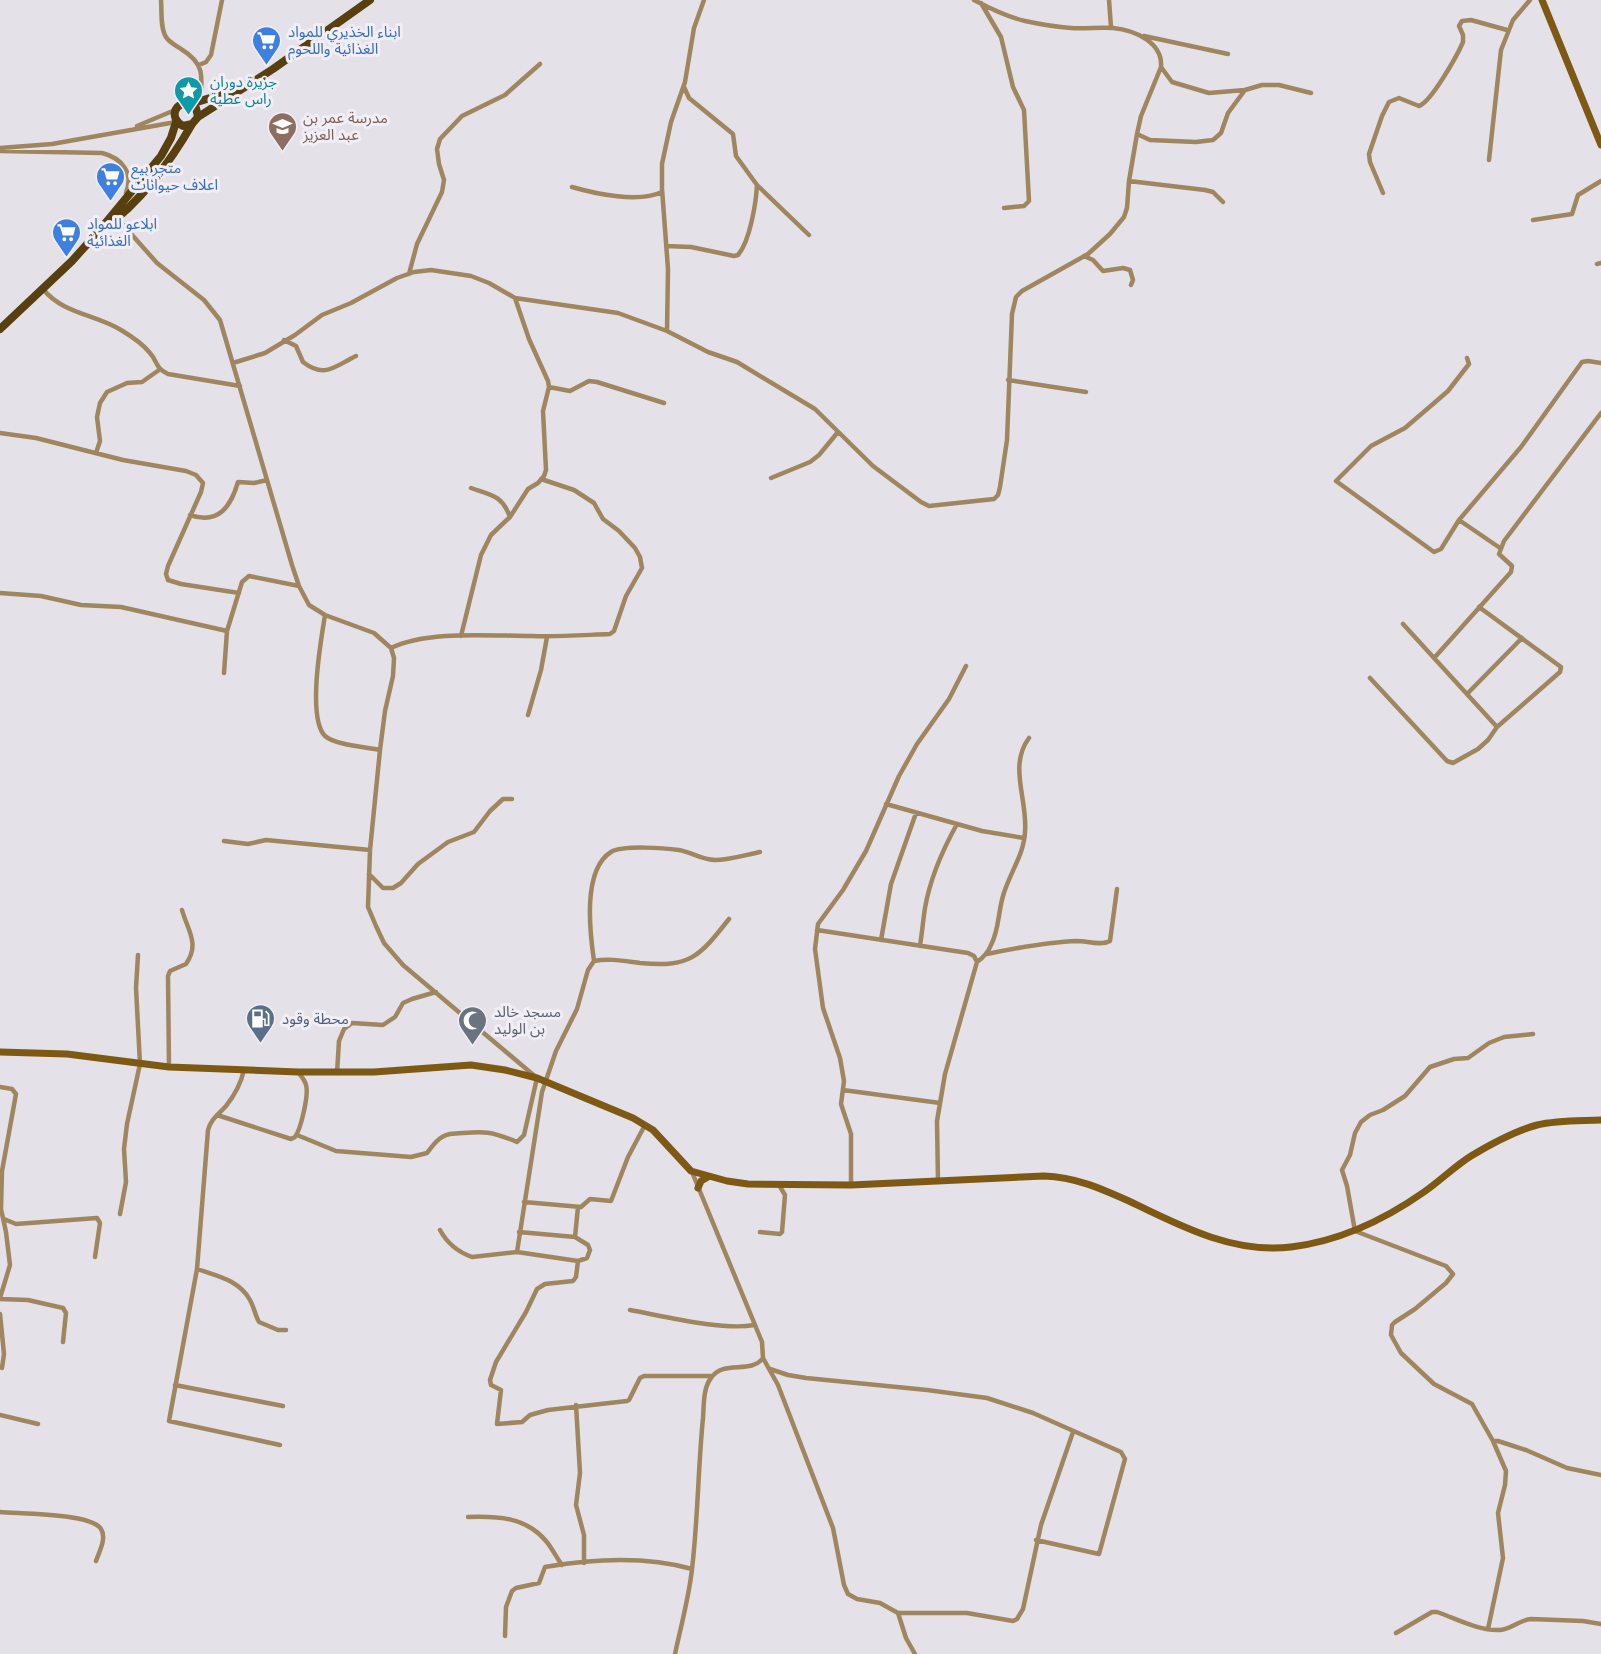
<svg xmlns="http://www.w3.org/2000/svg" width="1601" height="1654" viewBox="0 0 1601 1654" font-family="'Noto Sans','Noto Sans Arabic',sans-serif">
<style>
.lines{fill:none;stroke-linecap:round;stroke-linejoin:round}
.street{stroke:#9f865f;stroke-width:4.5}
.secondary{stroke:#7d5914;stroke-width:7}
.primary{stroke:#583f10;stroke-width:8}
.labels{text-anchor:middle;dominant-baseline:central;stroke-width:6;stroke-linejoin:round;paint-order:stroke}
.shop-label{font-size:15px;fill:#366cbe;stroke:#f1eef6;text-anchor:start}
.culture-label{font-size:15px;fill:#0d838f;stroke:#f1eef6;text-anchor:start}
.education-label{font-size:15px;fill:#785e54;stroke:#f1eef6;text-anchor:start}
.worship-label{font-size:15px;fill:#5b616d;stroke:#f1eef6;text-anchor:start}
.service-label{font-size:15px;fill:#4e5e75;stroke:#f1eef6;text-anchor:start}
</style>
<rect width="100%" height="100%" fill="#e4e1e8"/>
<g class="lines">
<path class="street" d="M 161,0 C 162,10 160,28 166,37 C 169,42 175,45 181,49 C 204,63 203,75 200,101
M 1109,0 L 1111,27
M 981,3 L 1001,37 L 1013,87 L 1024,110 L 1029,201 L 1024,206 L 1004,208
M 1144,36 L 1228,54
M 199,65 L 206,62 L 211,55 L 222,0
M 1161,67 L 1172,82 L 1209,93 L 1245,90 L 1262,85 L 1279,85 L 1311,93
M 684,87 L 689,98 L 733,134 L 736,156 L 757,185 L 809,235
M 137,126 L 175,110
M 1137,134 L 1150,140 L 1196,142 L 1213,140 L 1221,133 L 1228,113 L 1245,90
M 0,148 L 52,144 L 176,122
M 0,151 L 102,153 C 122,158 134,173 126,193
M 1489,160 L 1501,50 L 1513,20 L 1530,0
M 1129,181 L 1205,190 L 1213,192 L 1223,202
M 572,187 C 596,194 639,203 662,192
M 1383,193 L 1370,162 L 1369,154 L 1382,116 L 1389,102 L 1399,98 L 1419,106 C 1431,102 1457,56 1463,42 L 1463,35 L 1459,26 L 1462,21 L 1471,20 L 1507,30
M 117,218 L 157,263 L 204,300 L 220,320 L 292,565 L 299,586 L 309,605 L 325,615 L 374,633 L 391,648 L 394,658 L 393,676 L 385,711 L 380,750 L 370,850 L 368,907 L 376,926 L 384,943 L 403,965 L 537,1078 L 524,1135 L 517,1142 C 486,1129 482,1132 450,1134 C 439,1136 433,1145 427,1153 L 411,1157 L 336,1151 L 297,1135
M 1533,220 L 1572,214 L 1578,195 L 1601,181
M 666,246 L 691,247 L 734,256 L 738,255 C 750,241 756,203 757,185
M 1084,256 L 1093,260 L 1103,271 L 1123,268 L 1130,270 L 1133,280 L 1131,285
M 1597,264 L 1601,263
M 409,274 L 417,244 L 442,192 L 444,180 L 439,164 L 437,149 L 440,139 L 462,116 L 505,95 L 540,64
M 43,289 C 63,314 95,314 121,330 C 131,336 143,344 150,353 C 158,362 155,368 168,374 L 240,386
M 667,331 L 668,269 L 662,189 L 662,164 L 671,122 L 685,82 L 694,28 L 704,0
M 284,340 L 296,346 L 303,362 C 325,379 335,366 356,356
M 1467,358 L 1469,364 L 1448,391 L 1433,404 L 1405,428 L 1371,446 L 1336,481 L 1434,552 L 1441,549 L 1459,520 L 1521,447 L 1582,362 L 1588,361 L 1601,363
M 233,363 L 265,353 L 295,335 L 322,315 L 351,303 L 397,278 L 414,272 L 431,270 L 471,276 L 489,283 L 515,298 L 618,313 L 667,331 L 708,352 L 737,362 L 815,409 L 873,466 L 921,502 L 929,506 L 994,499 L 998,495 L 1000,487 L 1007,440 L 1012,314 L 1016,297 L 1022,291 L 1088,254 L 1110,234 L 1124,217 L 1127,208 L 1129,181 L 1137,134 L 1141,116 L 1161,67 C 1163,42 1134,30 1113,28 C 1099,27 1085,29 1071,28 C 1056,27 1039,24 1025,21 C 1008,17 989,8 974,0
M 1008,380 L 1086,392
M 549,387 L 570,391 L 589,381 L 597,382 L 664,403
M 0,433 L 36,438 L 123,460 L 186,471 L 196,475 L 203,483 L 201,492 L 168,566 L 166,574 L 168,580 L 181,584 L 239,593
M 96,453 L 100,441 L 97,417 L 100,403 L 107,392 L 127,383 L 142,382 L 159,370
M 771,478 L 810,462 L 819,455 L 838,432
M 471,488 C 491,495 502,495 510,517
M 190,515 C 219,525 231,506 238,482 L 254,483 L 267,480
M 1459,520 L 1500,548
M 0,593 L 41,596 L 81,605 L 121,607 L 227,631
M 325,615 C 321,640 307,718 325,736 C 335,745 366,747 380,750
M 1403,624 L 1497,727
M 461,636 L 481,555 L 491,535 L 510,517 L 528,489 L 538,483 L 544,476 L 546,470 L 543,411 L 549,387 L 548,381 L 529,339 L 515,298
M 391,648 C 428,630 490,636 532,636 C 558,637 584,635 610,634 L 614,631 L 626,596 L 642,568 L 640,557 L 635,548 L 619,531 L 603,519 L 594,503 L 574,490 L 541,479
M 1435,657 L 1511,572 L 1512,566 L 1499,554 L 1504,541 L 1601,413
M 224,673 L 227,631 L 242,582 L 249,576 L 299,586
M 1370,678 L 1447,761 L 1453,763 L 1478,749 L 1488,740 L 1497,727 L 1560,672 L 1561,667 L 1479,607
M 1467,694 L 1522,638
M 528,715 L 541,670 L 547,637
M 886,804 L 982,831 L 1024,838
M 224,841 L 248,844 L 266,840 L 370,850
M 369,874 L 383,888 L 393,888 L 401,883 L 418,864 L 448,842 L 474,832 L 490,811 L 503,799 L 512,799
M 817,930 L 968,953 L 974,956 L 977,962
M 881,940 L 891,884 L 916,813
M 920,946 C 922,933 923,921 925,908 C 930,879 942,851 957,824
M 987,954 C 1016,948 1047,942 1077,941 C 1087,941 1101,946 1110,941 L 1117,889
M 594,961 C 590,933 582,870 611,852 C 623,845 665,848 679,850 C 691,852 702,860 715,860 C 729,860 745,855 760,852
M 169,1067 L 168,976 L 170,971 L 186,964 C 200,944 188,931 182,910
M 244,1070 C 241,1083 234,1096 226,1106 C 218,1115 211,1119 208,1130 L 197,1269 L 169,1421 L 280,1445
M 337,1073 L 339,1041 L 344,1029 L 352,1023 L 383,1025 L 395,1017 L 403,1003 L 412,999 L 436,992
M 0,1087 L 12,1089 L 16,1094 L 2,1171 L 1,1209 L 6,1232 L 10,1265 L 0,1298
M 843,1090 L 940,1103
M 217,1115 L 291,1139 L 295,1137 C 301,1129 309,1094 306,1085 C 305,1080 301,1076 298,1072
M 938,1182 L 937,1121 L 945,1074 L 977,962 C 984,957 988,953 991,945 C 999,930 998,913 1003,896 C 1009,874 1024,855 1025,832 C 1028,800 1008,766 1029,738
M 851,1185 L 851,1134 L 841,1104 L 844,1081 L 840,1058 L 823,1008 L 815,949 L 818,924 L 843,890 L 866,851 L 899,776 L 917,744 L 949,699 L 966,666
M 524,1202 L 581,1207 L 590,1199 L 611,1201 L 628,1157 L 645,1125
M 120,1214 L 126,1182 L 124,1149 L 127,1124 L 140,1064 L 136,988 L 138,955
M 4,1219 L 16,1224 L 97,1218 L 100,1223 L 95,1257
M 440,1230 C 447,1243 458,1252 472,1257 L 517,1252 L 578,1261 L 587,1258 L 590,1250 L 588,1245 L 575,1237 L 519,1232
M 760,1232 L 780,1234 L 782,1232 L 785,1195 L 779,1185
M 575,1237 L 578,1207
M 517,1252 L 542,1092 L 556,1051 L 577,1009 L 588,970 L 594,961 C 609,958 624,961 640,963 C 690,968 699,957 729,919
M 578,1261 L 576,1277 L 573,1281 L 545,1284 L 537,1289 L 526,1312 L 496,1362 L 490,1380 L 491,1385 L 501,1390 L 497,1424 L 522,1422 L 530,1415 L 548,1410 L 627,1401 L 629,1400 L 640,1378 L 644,1376 L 712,1376
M 197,1269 C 217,1276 239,1280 250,1300 C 254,1307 255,1315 259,1322 L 278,1330 L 286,1330
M 0,1299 L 28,1300 L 63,1308 L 66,1313 L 63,1342
M 630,1310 C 663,1316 723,1331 754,1325
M 0,1314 L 4,1354 L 2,1368
M 763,1358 L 778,1385 L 833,1528 L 844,1585 L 848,1594 L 857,1599 L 880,1603 L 898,1613 L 906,1638 L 915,1654
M 770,1369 L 788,1375 L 806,1378 L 927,1390 L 987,1398 L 1033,1413 L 1121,1452 L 1125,1459 L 1099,1554 L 1036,1540
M 175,1385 L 283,1406
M 576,1405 L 580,1473 L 576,1505 L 584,1535 L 584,1563
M 0,1415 L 38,1424
M 1493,1441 L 1472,1404 L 1434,1384 L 1401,1353 L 1391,1335 L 1392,1325 L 1395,1322 L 1415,1309 L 1446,1283 L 1453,1274 L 1446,1266 L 1355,1231 L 1347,1186 L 1342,1170 L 1350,1155 L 1355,1133 L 1361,1122 L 1370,1115 L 1383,1110 L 1405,1096 L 1430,1067 L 1454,1059 L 1468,1058 L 1489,1043 L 1504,1037 L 1533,1034
M 0,1512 C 20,1514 91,1513 101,1529 C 107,1538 99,1552 96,1561
M 468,1517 C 498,1516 526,1517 546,1541 C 552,1548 556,1557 562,1565
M 898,1613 L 967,1613 L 1013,1621 L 1017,1619 L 1023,1609 L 1041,1525 L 1073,1432
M 1488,1629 L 1503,1558 L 1498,1513 L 1505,1485 L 1506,1471 L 1493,1441 L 1498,1441 L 1526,1450 L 1567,1468 L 1601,1475
M 1396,1633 L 1432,1612 L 1437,1612 C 1457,1619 1479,1631 1500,1630 C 1512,1629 1519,1620 1531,1619 L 1583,1621 L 1601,1624
M 505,1636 L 506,1607 L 512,1591 L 516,1588 L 539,1583 L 545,1567 C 592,1559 646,1556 692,1569
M 675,1654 C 681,1626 689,1597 692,1569 C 698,1519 698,1468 703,1418 C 704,1405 703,1388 711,1378 C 724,1359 750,1375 763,1358 L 762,1342 L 692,1172"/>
<path class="secondary" d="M 1542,0 L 1601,145
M 0,1052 L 67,1054 L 169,1067 L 298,1072 L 374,1072 L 471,1065 L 505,1070 L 537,1078 L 633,1118 L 653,1130 L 691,1171 L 727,1181 L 748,1184 L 851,1185 L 1044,1176 C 1076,1177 1102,1189 1131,1202 C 1180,1226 1234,1254 1291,1247 C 1341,1241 1384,1220 1424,1192 C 1440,1181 1455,1166 1471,1156 C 1491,1144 1515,1131 1537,1125 C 1558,1120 1580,1121 1601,1120
M 698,1188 L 701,1181 L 708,1177"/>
<path class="primary" d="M 191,104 L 196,108 L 198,117 L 192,124 L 183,126 C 168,118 175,100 191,104 L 235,90
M 198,117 L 273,69 L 370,0
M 104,228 C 139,204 171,161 192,124
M 0,329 L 72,261 L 98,232 L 161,156 L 171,138 L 176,122"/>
</g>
<defs>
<symbol id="supermarket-pin" viewBox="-11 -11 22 30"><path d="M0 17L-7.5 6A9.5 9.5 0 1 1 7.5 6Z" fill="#3f7fe0" stroke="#f1eef6"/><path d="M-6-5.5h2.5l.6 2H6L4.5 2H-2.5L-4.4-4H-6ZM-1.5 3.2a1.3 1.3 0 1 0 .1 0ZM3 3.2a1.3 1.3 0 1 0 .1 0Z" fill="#fff"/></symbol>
<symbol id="sight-pin" viewBox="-11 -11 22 30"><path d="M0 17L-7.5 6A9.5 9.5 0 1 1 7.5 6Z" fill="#0f9aa8" stroke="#f1eef6"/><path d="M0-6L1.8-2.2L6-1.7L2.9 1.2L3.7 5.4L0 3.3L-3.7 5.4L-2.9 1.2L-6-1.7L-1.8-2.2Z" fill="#fff"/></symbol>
<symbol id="school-pin" viewBox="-11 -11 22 30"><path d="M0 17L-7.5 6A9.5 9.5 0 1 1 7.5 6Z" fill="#8d6e63" stroke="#f1eef6"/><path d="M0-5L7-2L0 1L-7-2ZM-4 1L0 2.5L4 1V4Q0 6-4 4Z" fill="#fff"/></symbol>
<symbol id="fuel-pin" viewBox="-11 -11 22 30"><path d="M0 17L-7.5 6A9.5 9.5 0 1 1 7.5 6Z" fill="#5c6f8a" stroke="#f1eef6"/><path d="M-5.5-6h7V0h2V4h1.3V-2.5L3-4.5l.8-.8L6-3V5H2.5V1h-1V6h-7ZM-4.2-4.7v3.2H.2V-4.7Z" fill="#fff"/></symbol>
<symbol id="mosque-pin" viewBox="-11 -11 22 30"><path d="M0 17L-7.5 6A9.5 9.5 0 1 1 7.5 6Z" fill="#6b7280" stroke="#f1eef6"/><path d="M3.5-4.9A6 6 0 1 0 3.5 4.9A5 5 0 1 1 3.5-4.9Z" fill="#fff"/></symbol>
</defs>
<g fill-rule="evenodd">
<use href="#supermarket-pin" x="250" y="24" width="33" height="45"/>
<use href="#sight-pin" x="172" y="74" width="33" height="45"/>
<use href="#school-pin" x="266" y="110" width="33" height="45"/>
<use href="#supermarket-pin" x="94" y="160" width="33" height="45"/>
<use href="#supermarket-pin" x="50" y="216" width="33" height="45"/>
<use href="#fuel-pin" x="244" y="1002" width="33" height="45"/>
<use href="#mosque-pin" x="456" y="1004" width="33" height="45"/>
</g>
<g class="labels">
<g class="shop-label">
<text x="288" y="31">ابناء الخذيري للمواد<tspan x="288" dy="17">الغذائية واللحوم</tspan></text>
<text x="131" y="167">متجر بيع<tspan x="131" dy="17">اعلاف حيوانات</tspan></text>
<text x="87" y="223">ابلاعو للمواد<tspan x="87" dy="17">الغذائية</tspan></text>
</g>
<g class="culture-label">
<text x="210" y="81">جزيرة دوران<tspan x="210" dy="17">راس عطية</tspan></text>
</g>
<g class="education-label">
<text x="303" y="117">مدرسة عمر بن<tspan x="303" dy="17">عبد العزيز</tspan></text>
</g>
<g class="worship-label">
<text x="494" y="1011">مسجد خالد<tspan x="494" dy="17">بن الوليد</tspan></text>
</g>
<g class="service-label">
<text x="282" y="1018">محطة وقود</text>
</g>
</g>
</svg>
